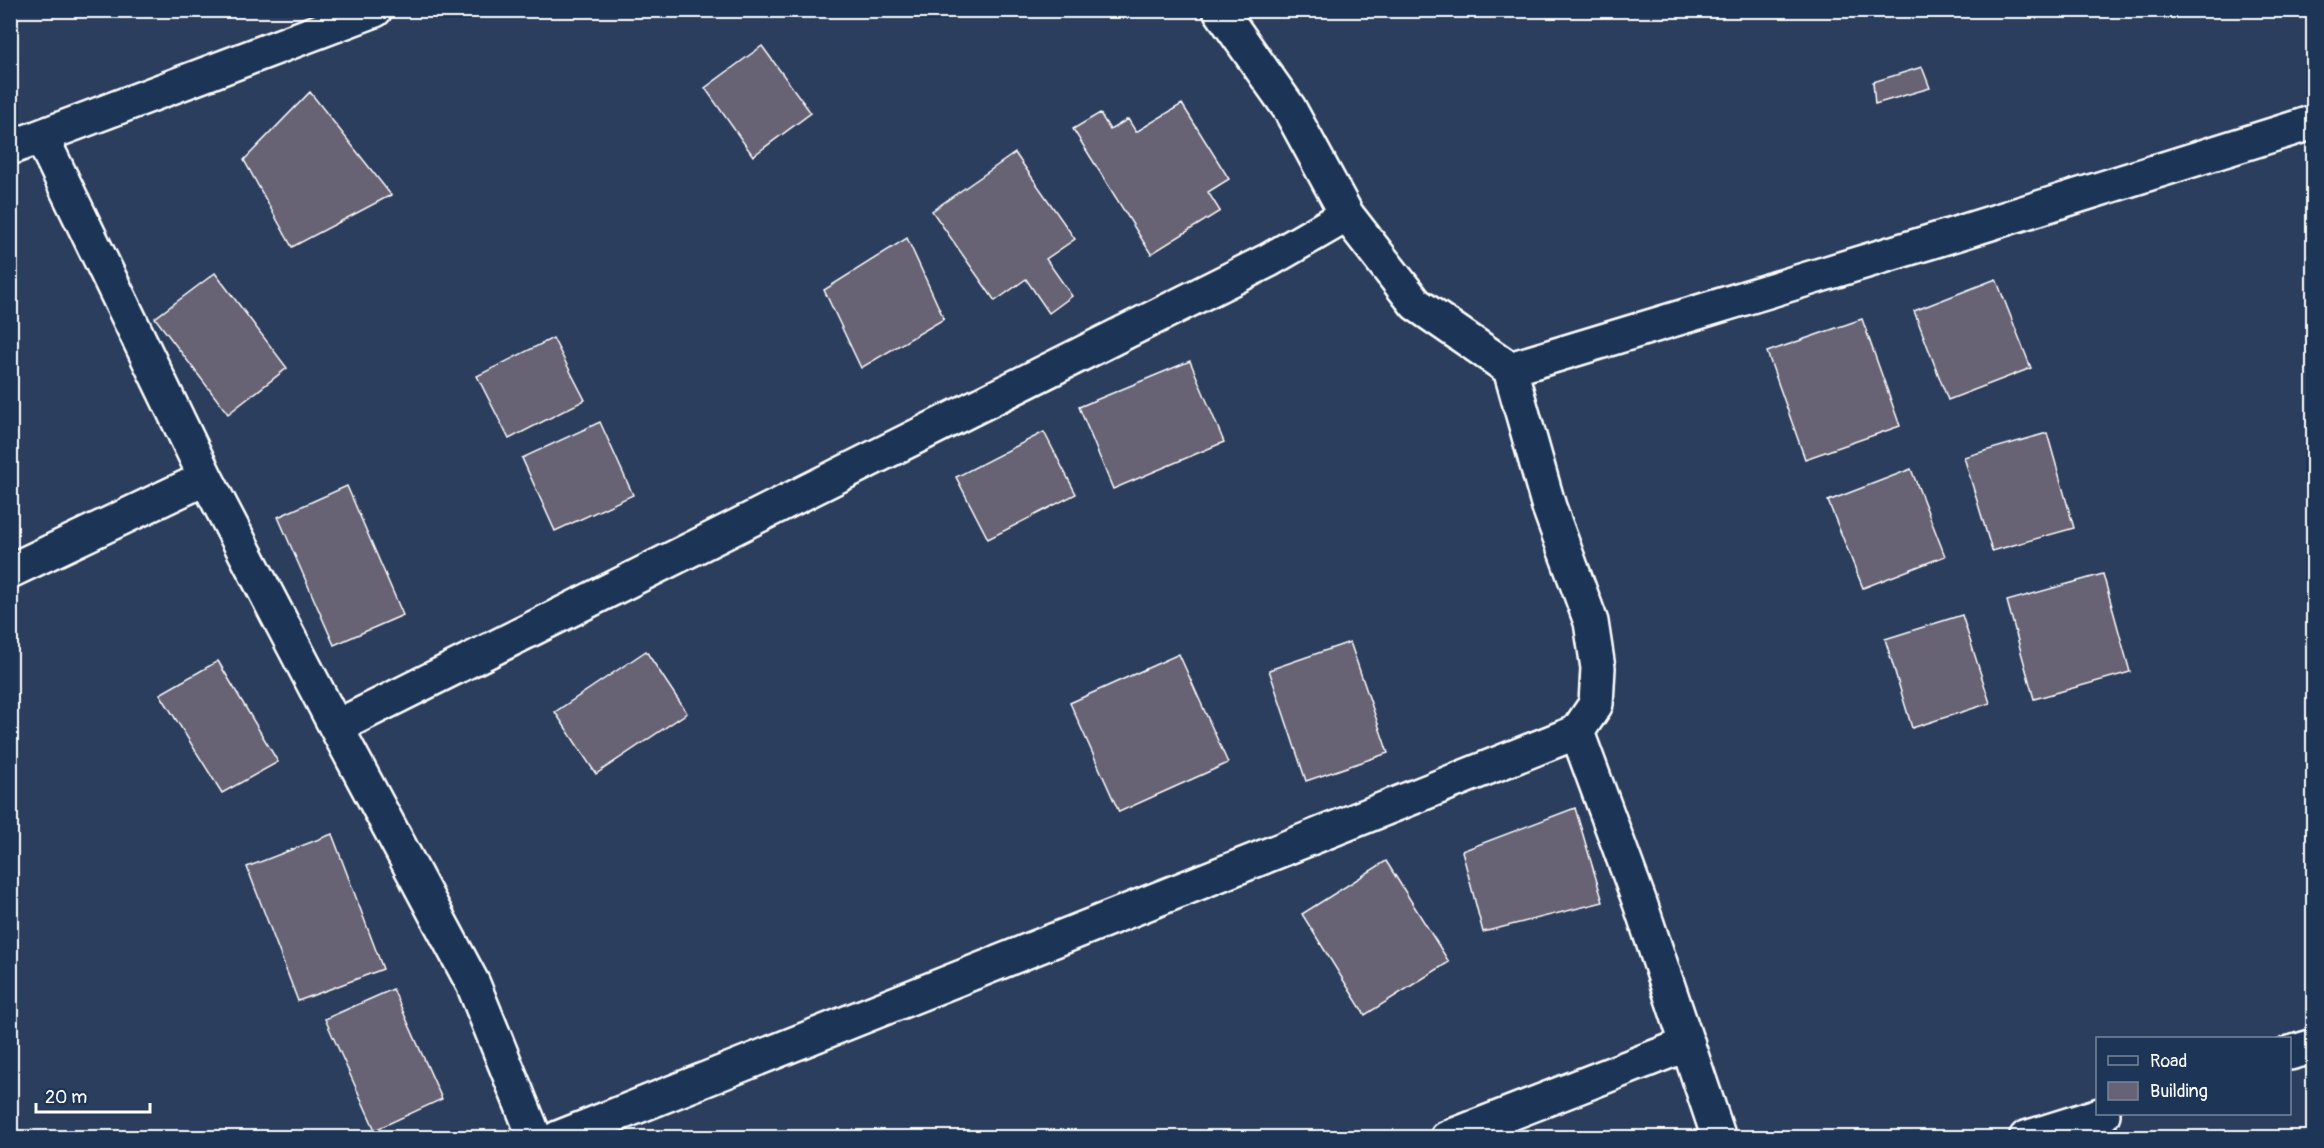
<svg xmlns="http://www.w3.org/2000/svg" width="2324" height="1148" viewBox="0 0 2324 1148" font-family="Pangolin,sans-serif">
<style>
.building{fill:#676275;stroke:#fff;stroke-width:1.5}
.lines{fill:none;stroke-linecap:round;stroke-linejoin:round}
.minor-casing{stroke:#fff;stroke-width:38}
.minor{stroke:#1d3557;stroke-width:33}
</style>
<rect width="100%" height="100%" fill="#2c3e5d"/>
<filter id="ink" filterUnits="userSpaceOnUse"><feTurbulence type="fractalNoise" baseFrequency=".0167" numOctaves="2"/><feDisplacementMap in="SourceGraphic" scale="12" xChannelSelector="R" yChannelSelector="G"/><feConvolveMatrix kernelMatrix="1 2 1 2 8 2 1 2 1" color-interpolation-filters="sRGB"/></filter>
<g filter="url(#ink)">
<path class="building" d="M 762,46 L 811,113 L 753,156 L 705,88 Z
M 1922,67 L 1930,88 L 1875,104 L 1873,82 Z
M 310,92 L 391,195 L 292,247 L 244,160 Z
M 1182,104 L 1229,179 L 1208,192 L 1220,211 L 1151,254 L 1073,129 L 1100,113 L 1110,130 L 1128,119 L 1136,132 Z
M 1015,153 L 1075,239 L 1046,259 L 1072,296 L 1049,313 L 1026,279 L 995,301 L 932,211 Z
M 907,238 L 944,319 L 861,368 L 824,290 Z
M 215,273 L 287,368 L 228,414 L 155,318 Z
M 1996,279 L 2031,368 L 1948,400 L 1914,311 Z
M 1862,319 L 1900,426 L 1805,459 L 1767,352 Z
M 553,338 L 585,400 L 509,439 L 477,376 Z
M 1190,361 L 1224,442 L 1113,489 L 1079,407 Z
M 600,422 L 633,495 L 555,531 L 522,458 Z
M 1044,432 L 1076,494 L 988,539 L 956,477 Z
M 2047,433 L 2074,528 L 1992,551 L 1964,457 Z
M 1911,469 L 1945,556 L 1863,588 L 1828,501 Z
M 347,486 L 403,615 L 334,645 L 278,517 Z
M 2103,574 L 2130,672 L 2034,699 L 2007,601 Z
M 1962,615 L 1990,703 L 1912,728 L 1885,639 Z
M 1350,642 L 1388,753 L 1306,781 L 1269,670 Z
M 646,651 L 687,713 L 596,774 L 555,712 Z
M 1179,654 L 1228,763 L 1119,812 L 1070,703 Z
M 218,661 L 278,762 L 222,793 L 160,694 Z
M 1575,808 L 1603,902 L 1483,932 L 1462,851 Z
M 332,834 L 383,969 L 298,1001 L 247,867 Z
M 1386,861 L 1449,962 L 1365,1015 L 1302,914 Z
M 393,989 L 442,1099 L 375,1130 L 325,1019 Z"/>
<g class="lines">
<defs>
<path id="minor" d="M 42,138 L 206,478 L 336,727 L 473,984 L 535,1138
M 10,148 L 375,10
M 1510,369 L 1946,237 L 2314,122
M 10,571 L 206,478
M 336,727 L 1269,260 L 1347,215
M 1577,732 L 1640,903 L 1719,1138
M 2290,1053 L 2314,1046
M 558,1138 L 1577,732 L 1596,704 L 1598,668 L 1591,622 L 1549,507 L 1510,369 L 1416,304 L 1347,215 L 1289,108 L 1220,10
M 1447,1138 L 1688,1044
M 2026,1138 L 2103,1114"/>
</defs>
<use href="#minor" class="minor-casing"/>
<use href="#minor" class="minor"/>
</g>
</g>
<rect width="2324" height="1148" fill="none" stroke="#1d3557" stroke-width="36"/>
<rect x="18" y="18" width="2288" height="1112" fill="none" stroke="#fff" stroke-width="2" filter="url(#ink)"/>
<rect x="2096" y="1037" width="195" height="78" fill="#1d3557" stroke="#77869a" stroke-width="1.5"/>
<rect x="2108" y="1056" width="30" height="9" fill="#1d3557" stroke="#77869a" stroke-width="1.5"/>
<text x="2150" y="1067" font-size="18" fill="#ffffff">Road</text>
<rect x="2108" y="1082" width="30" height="18" fill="#676275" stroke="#77869a" stroke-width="1.5"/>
<text x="2150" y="1097" font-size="18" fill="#ffffff">Building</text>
<path d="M36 1103v9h114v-9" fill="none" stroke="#ffffff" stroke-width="3"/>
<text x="45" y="1103" font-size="18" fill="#ffffff" stroke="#1d3557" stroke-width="4.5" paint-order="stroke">20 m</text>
</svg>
